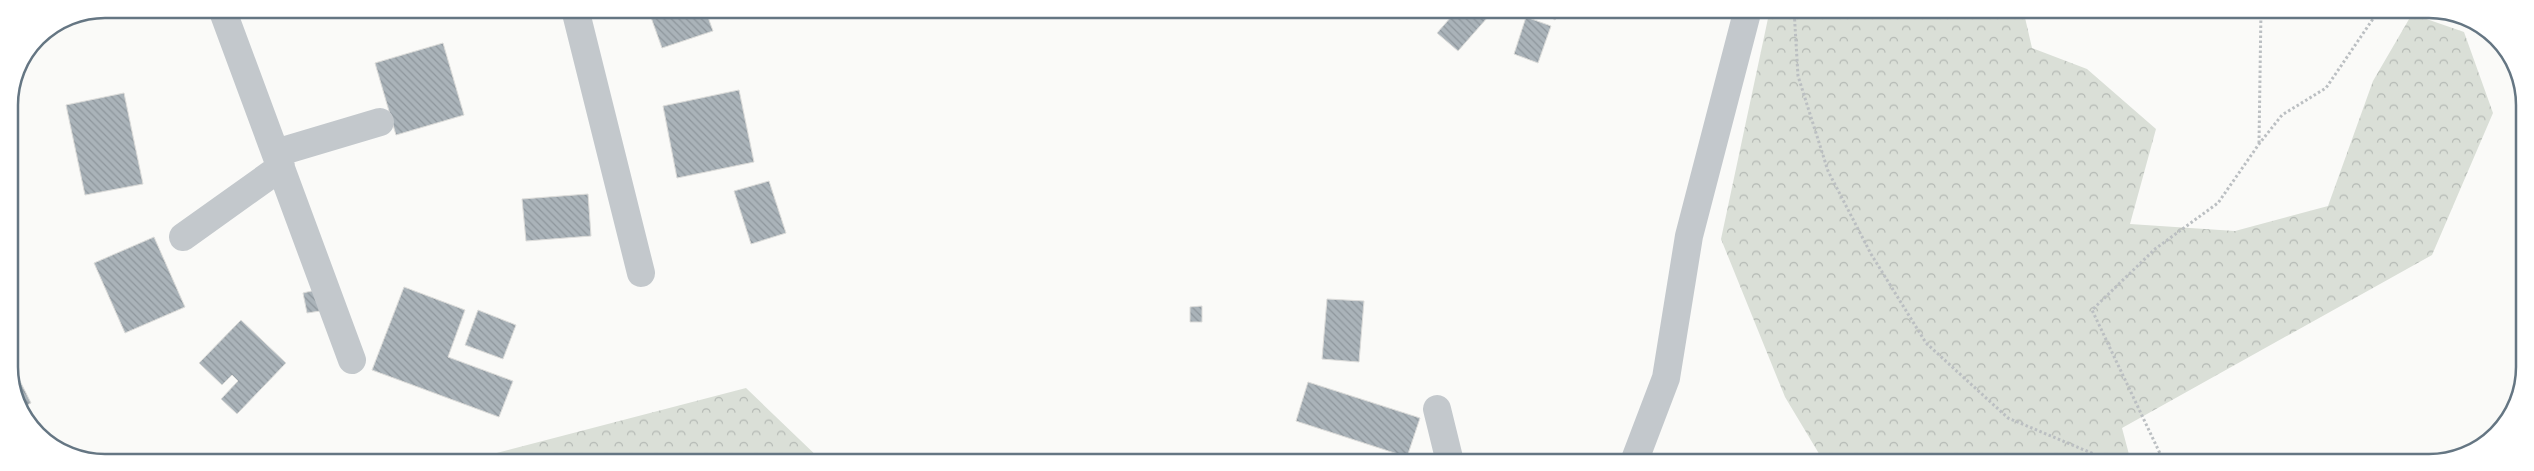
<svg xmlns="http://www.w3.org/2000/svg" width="2534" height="471" viewBox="0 0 2534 471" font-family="Commissioner,sans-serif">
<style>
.forest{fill:url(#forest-crowns)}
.building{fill:url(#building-back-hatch);stroke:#dcdcda}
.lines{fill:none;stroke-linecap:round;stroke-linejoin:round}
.path{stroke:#bbbfc2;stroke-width:3;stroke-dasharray:2.5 2.5;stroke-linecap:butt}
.minor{stroke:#c3c8cc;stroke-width:28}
.rim{fill:none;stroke:#657683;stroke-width:2.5}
</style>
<defs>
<pattern id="forest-crowns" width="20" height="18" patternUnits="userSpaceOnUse" patternTransform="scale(1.25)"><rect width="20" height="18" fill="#dadfd7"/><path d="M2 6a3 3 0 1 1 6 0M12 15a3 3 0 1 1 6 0" fill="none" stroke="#b4b9b4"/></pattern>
<pattern id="building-back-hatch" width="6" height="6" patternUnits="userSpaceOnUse" patternTransform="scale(1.25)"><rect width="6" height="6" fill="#aab3b9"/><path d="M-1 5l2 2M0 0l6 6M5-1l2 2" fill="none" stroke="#8e969c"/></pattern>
</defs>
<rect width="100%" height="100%" fill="#fafaf8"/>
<path class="forest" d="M 1770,9 L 2023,9 L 2032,48 L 2087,69 L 2156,129 L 2130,224 L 2235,231 L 2328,206 L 2373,81 L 2412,14 L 2464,32 L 2493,113 L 2432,255 L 2122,428 L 2131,462 L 1824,462 L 1785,397 L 1721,239 Z
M 746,388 L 823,462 L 466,461 Z"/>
<path class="building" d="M 648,9 L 705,9 L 713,31 L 662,48 Z
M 1458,9 L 1495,9 L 1458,51 L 1437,33 Z
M 1539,9 L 1562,9 L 1555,20 Z
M 1526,17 L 1551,26 L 1538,63 L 1514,54 Z
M 443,43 L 464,115 L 396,135 L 375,63 Z
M 739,90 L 754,162 L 677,178 L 663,106 Z
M 124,93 L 143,184 L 85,195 L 66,105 Z
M 769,181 L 786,233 L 751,244 L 734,191 Z
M 588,194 L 591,236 L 526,241 L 522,199 Z
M 154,237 L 185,307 L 125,333 L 94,263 Z
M 404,287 L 465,310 L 448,357 L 513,381 L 499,417 L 372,370 Z
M 316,290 L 320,311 L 307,313 L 303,293 Z
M 1327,299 L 1364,301 L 1359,362 L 1322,359 Z
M 1202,306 L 1202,322 L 1190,322 L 1190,307 Z
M 478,310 L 516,325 L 503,359 L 465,345 Z
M 241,320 L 286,363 L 237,414 L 221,399 L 238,381 L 232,375 L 222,385 L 199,363 Z
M 11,363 L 31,403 L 23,407 L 11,385 Z
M 1308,382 L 1420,418 L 1407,457 L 1296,421 Z"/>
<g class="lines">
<path class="path" d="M 1794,9 L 1798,76 L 1828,171 L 1871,254 L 1926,343 L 2008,418 L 2113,462
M 2259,143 L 2261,10
M 2164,462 L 2092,310 L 2155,249 L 2218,203 L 2259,144 L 2282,115 L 2326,88 L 2379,10"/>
<path class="minor" d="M 222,9 L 352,360
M 575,9 L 641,273
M 276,153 L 380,122
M 183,237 L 281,167
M 1437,409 L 1450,462
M 1634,462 L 1666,378 L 1689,236 L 1748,9"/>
</g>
<path d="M0 0H2534V471H0ZM105 18H2429A87 87 0 0 1 2516 105V367A87 87 0 0 1 2429 454H105A87 87 0 0 1 18 367V105A87 87 0 0 1 105 18Z" fill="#fff" fill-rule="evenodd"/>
<path class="rim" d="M105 18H2429A87 87 0 0 1 2516 105V367A87 87 0 0 1 2429 454H105A87 87 0 0 1 18 367V105A87 87 0 0 1 105 18Z"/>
</svg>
